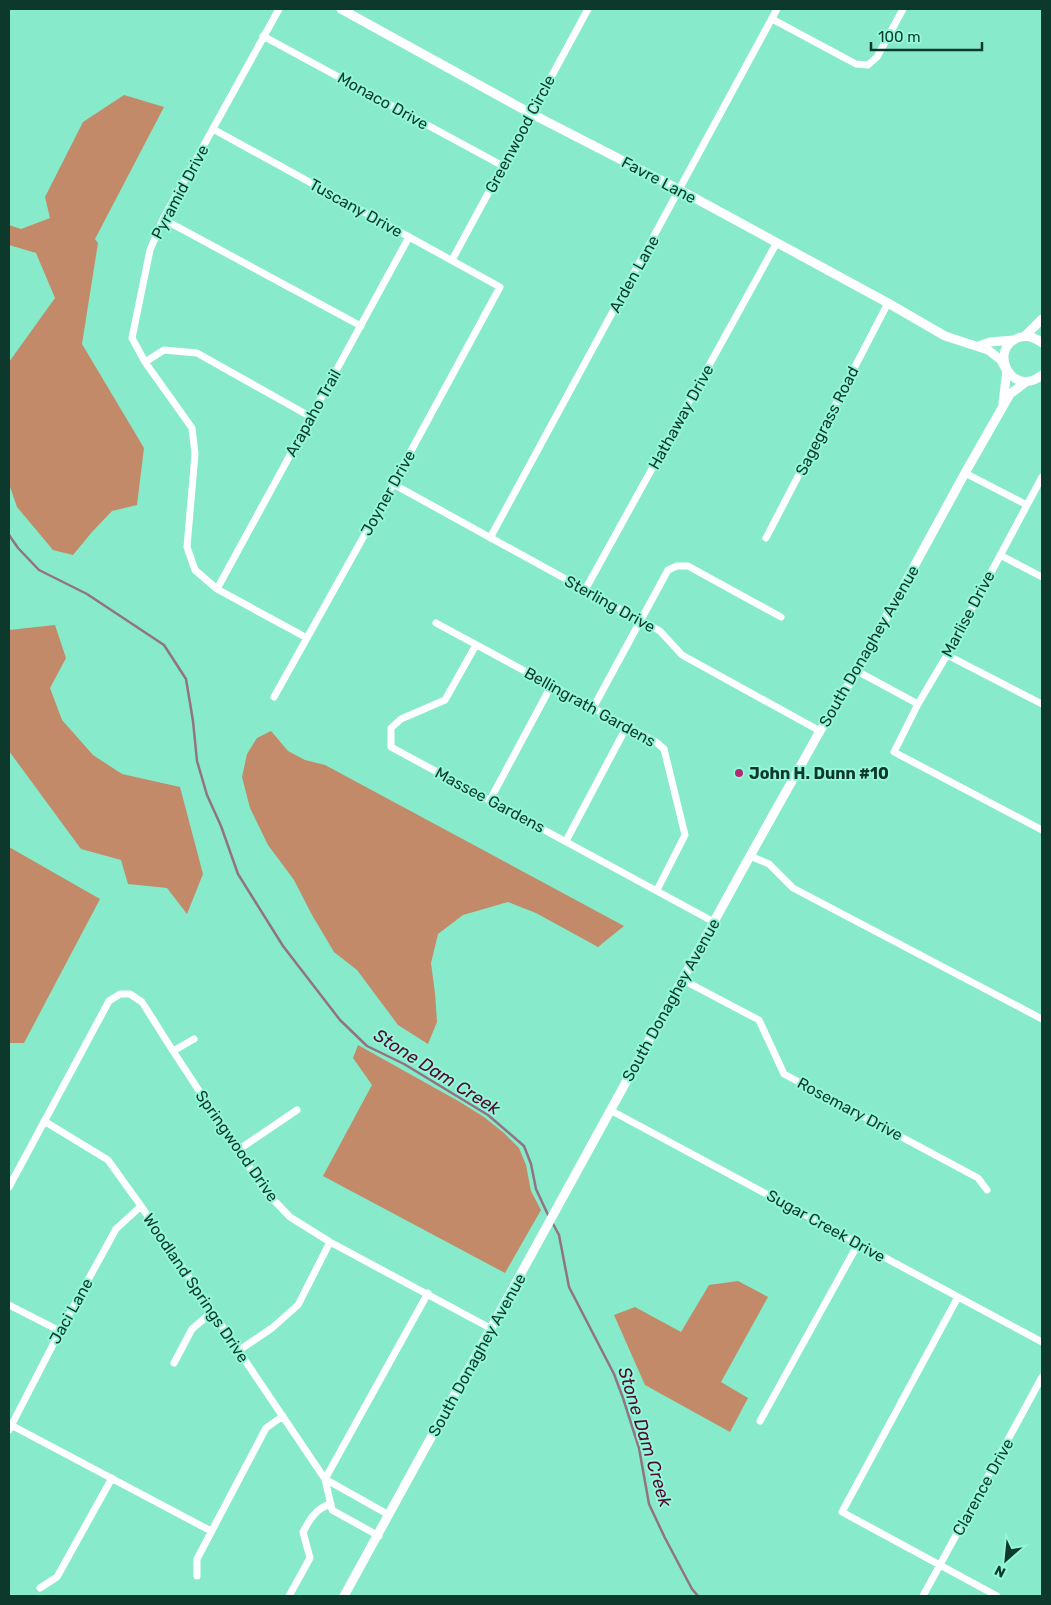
<svg xmlns="http://www.w3.org/2000/svg" width="1051" height="1605" viewBox="0 0 1051 1605" font-family="Rubik,sans-serif">
<style>
.forest{fill:#c28a69}
.lines{fill:none;stroke-linecap:round;stroke-linejoin:round}
.stream{stroke:#917382;stroke-width:2.5}
.minor{stroke:#fff;stroke-width:7}
.tertiary{stroke:#fff;stroke-width:9}
.poi-dot{fill:#af2c75;stroke:#94f8d8;stroke-width:2}
.labels{text-anchor:middle;dominant-baseline:central;stroke-width:4;stroke-linejoin:round;paint-order:stroke}
.street-label{font-size:16px;fill:#0d392d;stroke:#94f8d8}
.poi-label{font-size:16px;font-weight:bold;fill:#0d392d;stroke:#94f8d8;text-anchor:start}
.water-label{font-size:18px;font-style:italic;fill:#530834;stroke:#94f8d8}
</style>
<rect width="100%" height="100%" fill="#87eacb"/>
<path class="forest" d="M 124,95 L 164,107 L 95,239 L 98,243 L 82,344 L 144,448 L 137,505 L 112,511 L 92,532 L 73,555 L 53,550 L 17,507 L 9,484 L 9,362 L 55,298 L 36,253 L 9,245 L 9,225 L 21,229 L 50,218 L 45,197 L 83,122 Z
M 55,625 L 66,658 L 50,688 L 62,720 L 93,755 L 122,774 L 180,787 L 203,874 L 187,914 L 167,888 L 128,884 L 121,860 L 81,849 L 9,751 L 9,630 Z
M 271,731 L 288,751 L 305,760 L 325,765 L 624,926 L 598,947 L 536,913 L 508,902 L 463,915 L 438,934 L 431,963 L 435,993 L 437,1022 L 428,1044 L 398,1025 L 357,970 L 334,952 L 312,915 L 294,880 L 268,845 L 250,808 L 242,777 L 247,754 L 257,738 Z
M 9,847 L 100,899 L 24,1043 L 9,1043 Z
M 358,1045 L 460,1102 L 484,1117 L 504,1133 L 519,1148 L 526,1165 L 531,1191 L 541,1210 L 505,1273 L 323,1176 L 372,1085 L 353,1058 Z
M 738,1281 L 768,1297 L 721,1382 L 748,1398 L 730,1432 L 645,1385 L 614,1315 L 635,1307 L 681,1332 L 709,1285 Z"/>
<g class="lines">
<path class="stream" d="M 9,535 L 18,548 L 39,570 L 87,594 L 164,645 L 186,679 L 193,721 L 197,761 L 207,795 L 221,826 L 238,874 L 283,946 L 340,1020 L 367,1046 L 404,1064 L 488,1115 L 524,1146 L 531,1164 L 536,1189 L 549,1217
M 552,1222 L 559,1235 L 569,1287 L 614,1374 L 623,1398 L 639,1448 L 649,1504 L 665,1538 L 692,1589 L 698,1596"/>
<path class="minor" d="M 279,9 L 163,219 L 150,250 L 132,338 L 145,362 L 192,428 L 195,454 L 187,547 L 195,570 L 217,589 L 307,638
M 772,19 L 856,64 L 868,65 L 877,57 L 903,9
M 263,36 L 503,166
M 213,129 L 500,287 L 393,484 L 274,697
M 163,219 L 361,326
M 452,260 L 588,9
M 145,362 L 164,350 L 197,353 L 311,417
M 965,473 L 1027,505
M 1042,477 L 947,655 L 918,704 L 894,752 L 1042,830
M 393,484 L 660,631 L 682,655 L 820,731
M 490,538 L 777,9
M 766,538 L 888,303
M 1000,555 L 1042,577
M 217,589 L 409,237
M 585,590 L 776,244
M 436,623 L 656,742 L 664,749 L 685,835 L 657,890
M 476,645 L 445,700 L 401,719 L 391,728 L 391,747 L 714,922
M 947,655 L 1042,704
M 857,671 L 918,704
M 593,708 L 668,570 L 677,566 L 688,566 L 781,617
M 490,800 L 551,686
M 566,841 L 627,726
M 750,856 L 769,864 L 793,888 L 1042,1019
M 683,980 L 759,1020 L 784,1074 L 978,1178 L 987,1190
M 173,1051 L 194,1039
M 610,1110 L 1042,1342
M 44,1121 L 108,1160 L 141,1206 L 325,1479 L 332,1510 L 379,1536
M 238,1150 L 297,1110
M 9,1187 L 109,1001 L 120,994 L 130,994 L 142,1002 L 173,1051 L 265,1191 L 290,1217 L 330,1242 L 490,1328
M 958,1297 L 842,1512 L 997,1596
M 9,1305 L 60,1331
M 238,1351 L 272,1328 L 298,1305 L 330,1242
M 174,1363 L 192,1329 L 212,1312
M 760,1421 L 858,1244
M 9,1424 L 211,1531
M 9,1430 L 60,1331 L 116,1229 L 141,1206
M 325,1479 L 428,1293
M 325,1479 L 389,1515
M 197,1576 L 197,1559 L 266,1428 L 283,1416
M 40,1588 L 57,1577 L 112,1478
M 289,1596 L 310,1558 L 303,1532 C 310,1519 316,1508 331,1504
M 923,1596 L 1042,1377"/>
<path class="tertiary" d="M 341,9 L 530,113 L 680,190 L 888,303 L 945,336 L 988,350 L 1001,360 L 1005,368
M 1025,336 L 1042,319
M 1042,343 C 1036,338 1029,335 1021,337 C 986,346 1011,400 1042,375
M 979,346 L 990,342 L 1014,340
M 1003,403 L 1007,370
M 344,1596 L 750,856 L 820,731 L 857,671 L 965,473 L 1010,394 L 1026,382"/>
</g>
<circle class="poi-dot" cx="739" cy="773" r="5"/>
<g class="labels">
<g class="street-label">
<text transform="translate(383 101) rotate(29)">Monaco Drive</text>
<text transform="translate(520 134) rotate(-62)">Greenwood Circle</text>
<text transform="translate(659 180) rotate(28)">Favre Lane</text>
<text transform="translate(180 192) rotate(-62)">Pyramid Drive</text>
<text transform="translate(356 208) rotate(29)">Tuscany Drive</text>
<text transform="translate(634 274) rotate(-61)">Arden Lane</text>
<text transform="translate(313 413) rotate(-61)">Arapaho Trail</text>
<text transform="translate(681 417) rotate(-61)">Hathaway Drive</text>
<text transform="translate(827 421) rotate(-63)">Sagegrass Road</text>
<text transform="translate(388 493) rotate(-61)">Joyner Drive</text>
<text transform="translate(610 604) rotate(29)">Sterling Drive</text>
<text transform="translate(968 614) rotate(-62)">Marlise Drive</text>
<text transform="translate(869 646) rotate(-60)">South Donaghey Avenue</text>
<text transform="translate(590 707) rotate(29)">Bellingrath Gardens</text>
<text transform="translate(490 800) rotate(28)">Massee Gardens</text>
<text transform="translate(671 1000) rotate(-61)">South Donaghey Avenue</text>
<text transform="translate(850 1109) rotate(28)">Rosemary Drive</text>
<text transform="translate(237 1146) rotate(55)">Springwood Drive</text>
<text transform="translate(826 1226) rotate(29)">Sugar Creek Drive</text>
<text transform="translate(196 1288) rotate(56)">Woodland Springs Drive</text>
<text transform="translate(71 1311) rotate(-61)">Jaci Lane</text>
<text transform="translate(477 1355) rotate(-61)">South Donaghey Avenue</text>
<text transform="translate(983 1487) rotate(-61)">Clarence Drive</text>
</g>
<g class="poi-label">
<text x="749" y="773">John H. Dunn #10</text>
</g>
<g class="water-label">
<text transform="translate(437 1072) rotate(32)">Stone Dam Creek</text>
<text transform="translate(645 1437) rotate(73)">Stone Dam Creek</text>
</g>
</g>
<rect width="1051" height="1605" fill="none" stroke="#0d392d" stroke-width="20"/>
<g transform="translate(1006 1560) rotate(207)" stroke="#94f8d8" stroke-width="4" paint-order="stroke">
<path d="M0-4L9 19L0 12L-9 19Z" fill="#0d392d"/>
<text y="-8" font-size="14" font-weight="bold" text-anchor="middle" fill="#0d392d">N</text>
</g>
<path d="M871 42v8h111v-8" fill="none" stroke="#0d392d" stroke-width="2.5"/>
<text x="878" y="42" font-size="15" fill="#0d392d" stroke="#94f8d8" stroke-width="4" paint-order="stroke">100 m</text>
</svg>
